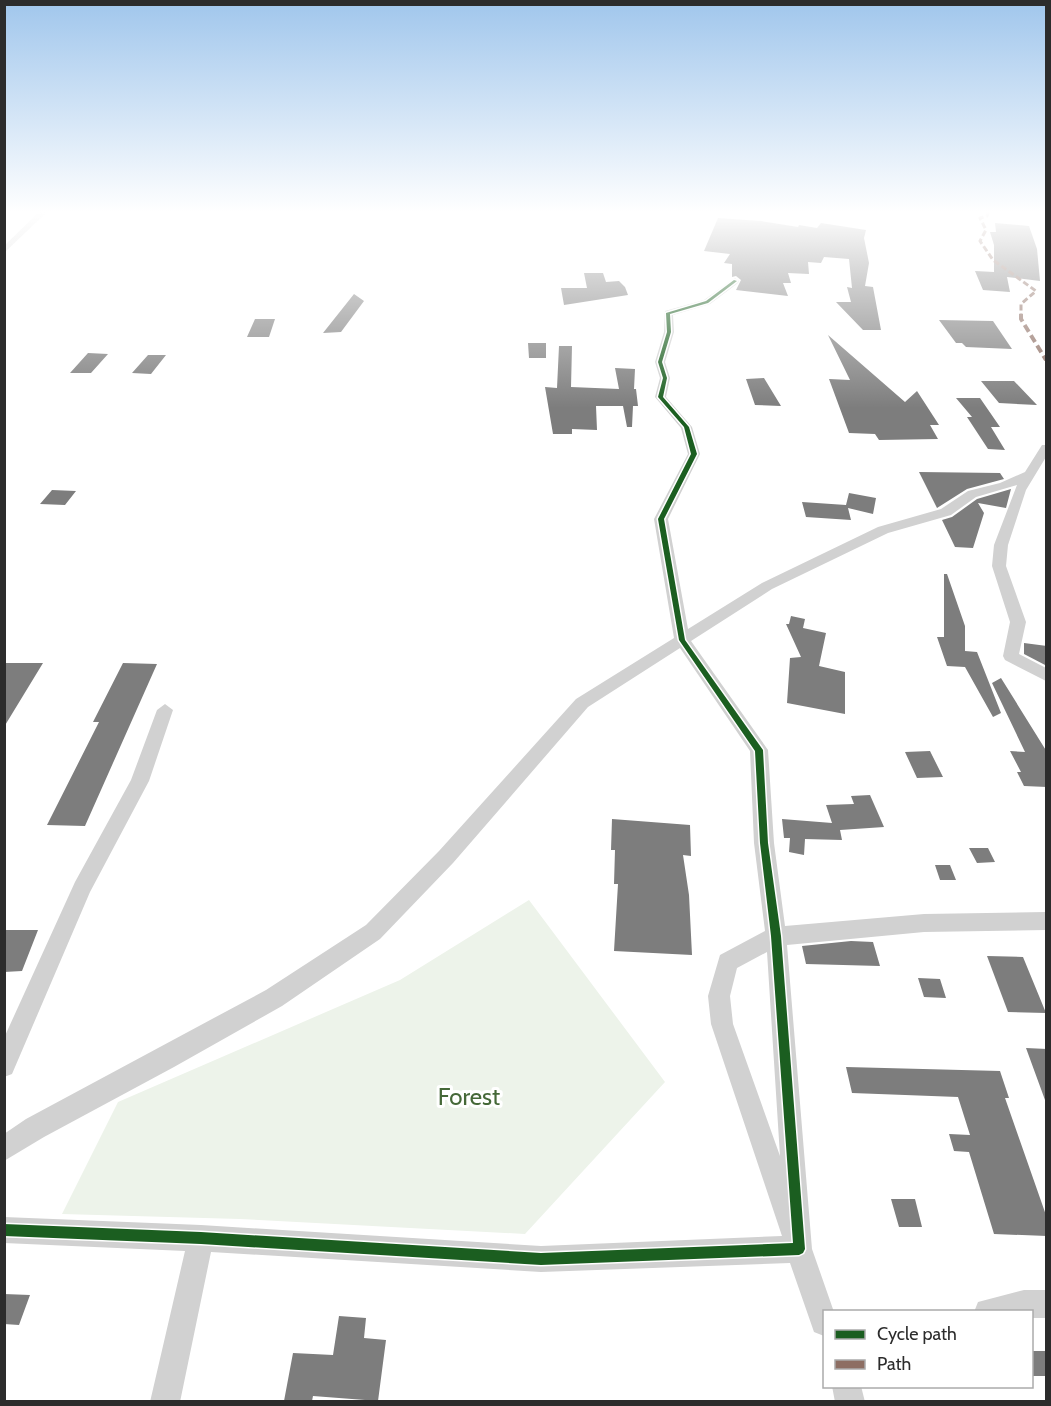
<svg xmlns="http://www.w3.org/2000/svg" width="1051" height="1406" viewBox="0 0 1051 1406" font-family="Cabin,sans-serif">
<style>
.green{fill:#edf3ea}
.building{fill:#7d7d7d}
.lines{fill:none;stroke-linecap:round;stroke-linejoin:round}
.street{fill:#d1d1d1;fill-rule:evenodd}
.quiet-far1{stroke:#8d6e63;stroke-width:3;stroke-dasharray:6 3;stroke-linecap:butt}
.quiet{stroke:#8d6e63;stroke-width:4;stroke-dasharray:8 4;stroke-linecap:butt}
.cycleway-casing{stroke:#fff;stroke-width:3}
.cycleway{fill:#1b5e20;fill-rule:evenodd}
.labels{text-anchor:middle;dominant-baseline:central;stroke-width:6;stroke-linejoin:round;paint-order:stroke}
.near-park-label{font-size:24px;fill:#456838;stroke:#fff}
</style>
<rect width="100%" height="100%" fill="#fff"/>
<path class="green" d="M 529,900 L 665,1082 L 525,1234 L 240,1219 L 62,1214 L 118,1102 L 400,980 Z"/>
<path class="building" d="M 718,218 L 761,221 L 798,227 L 799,225 L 817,228 L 821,223 L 866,230 L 864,238 L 869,263 L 865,286 L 873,287 L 881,330 L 863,330 L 836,302 L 851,302 L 847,287 L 852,288 L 849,259 L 824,257 L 821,263 L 808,262 L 809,274 L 788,273 L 791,283 L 783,283 L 788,296 L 736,290 L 741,280 L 736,276 L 732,277 L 732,264 L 724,263 L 730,254 L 704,251 Z
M 995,223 L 1029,226 L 1037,249 L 1040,281 L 1007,277 L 1010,292 L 983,290 L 975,271 L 994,272 L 994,245 L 990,232 L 996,232 Z
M 584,273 L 603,273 L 606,282 L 619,281 L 625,287 L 628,295 L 564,305 L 561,288 L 587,288 Z
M 354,294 L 364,301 L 341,332 L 323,333 Z
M 255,319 L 275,319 L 269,337 L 247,337 Z
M 939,320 L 993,321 L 1012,349 L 966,347 L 962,343 L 956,343 Z
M 828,335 L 905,402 L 917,391 L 939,425 L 930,425 L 938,439 L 879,440 L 875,434 L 849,433 L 829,379 L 850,380 Z
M 528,343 L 546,343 L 546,358 L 529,358 Z
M 559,346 L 572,346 L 571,387 L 619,389 L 615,368 L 635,369 L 634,389 L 636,389 L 638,406 L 633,406 L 632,427 L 627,427 L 623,406 L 596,406 L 597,430 L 572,429 L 572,434 L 553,434 L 545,387 L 557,388 Z
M 88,353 L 108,354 L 91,373 L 70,373 Z
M 148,355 L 166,355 L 151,374 L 132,373 Z
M 764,378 L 781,406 L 755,405 L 746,379 Z
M 981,381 L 1014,381 L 1037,405 L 999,403 Z
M 956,398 L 980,398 L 1000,427 L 991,427 L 1005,450 L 988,449 L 967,417 L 972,417 Z
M 919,472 L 1000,473 L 1004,479 L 967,489 L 937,508 Z
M 1011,489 L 1006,508 L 978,503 L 984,513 L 973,548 L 955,547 L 942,520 L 952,517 L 977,499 Z
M 52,490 L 76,491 L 65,505 L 40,504 Z
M 849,493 L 876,498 L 873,514 L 848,508 L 851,520 L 806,517 L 802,502 L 846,505 Z
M 944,574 L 947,574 L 965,626 L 965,651 L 977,652 L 1001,713 L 993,717 L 965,667 L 947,666 L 937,637 L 944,637 Z
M 791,616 L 805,619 L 803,628 L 826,633 L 819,666 L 845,672 L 845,714 L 787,703 L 790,658 L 801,657 L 786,624 L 789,624 Z
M 1024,643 L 1047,646 L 1047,666 L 1024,654 Z
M 4,663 L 43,663 L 4,727 Z
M 123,663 L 157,664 L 85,826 L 47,825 L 99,722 L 93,722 Z
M 1001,678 L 1047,752 L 1047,787 L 1024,786 L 1017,772 L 1021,772 L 1010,751 L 1025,752 L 992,683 Z
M 930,751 L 943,777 L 917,778 L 905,752 Z
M 870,795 L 884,827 L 840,830 L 842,840 L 805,839 L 804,855 L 789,852 L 790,838 L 784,838 L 782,819 L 832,823 L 826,805 L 854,804 L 851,796 Z
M 612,819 L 690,825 L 691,856 L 683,855 L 689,895 L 692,955 L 614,951 L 618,884 L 614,884 L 615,850 L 611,850 Z
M 969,848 L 988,848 L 995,862 L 977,863 Z
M 935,865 L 950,865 L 956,880 L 940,880 Z
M 4,930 L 38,930 L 22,971 L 4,972 Z
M 851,941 L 873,942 L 880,966 L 806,964 L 802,946 Z
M 987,956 L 1023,957 L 1046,1013 L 1008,1012 Z
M 918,978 L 940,979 L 946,998 L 924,997 Z
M 1026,1048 L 1047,1049 L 1047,1099 L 1045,1100 Z
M 846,1067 L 1000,1071 L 1009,1098 L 1005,1098 L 1047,1218 L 1047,1236 L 994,1234 L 969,1152 L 954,1151 L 949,1134 L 970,1135 L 958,1097 L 852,1093 Z
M 891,1199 L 915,1199 L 922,1227 L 899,1227 Z
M 4,1294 L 30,1295 L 19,1325 L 4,1324 Z
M 339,1316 L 366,1318 L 364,1338 L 386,1340 L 378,1401 L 313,1396 L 312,1401 L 284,1401 L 293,1353 L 333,1355 Z
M 1032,1351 L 1047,1351 L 1047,1376 L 1032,1376 Z"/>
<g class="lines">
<path class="street" d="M 40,211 L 48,211 L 4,253 L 4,246 Z
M 735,278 L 739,281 L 738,283 L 710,304 L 673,315 L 674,332 L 665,362 L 670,378 L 666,397 L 692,427 L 700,454 L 668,519 L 688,629 L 762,583 L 878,527 L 941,509 L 968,491 L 1000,483 L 1025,472 L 1042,445 L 1046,445 L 1046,457 L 1026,490 L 1008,545 L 1006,566 L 1026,622 L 1019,654 L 1046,668 L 1046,681 L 1005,660 L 1003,656 L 1010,622 L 992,566 L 994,545 L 1017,485 L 976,497 L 951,515 L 888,533 L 772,589 L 691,641 L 768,750 L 774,843 L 785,926 L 924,914 L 1046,912 L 1046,930 L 924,932 L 787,945 L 812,1249 L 834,1312 L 824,1312 L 824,1336 L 814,1332 L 790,1263 L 541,1272 L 211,1252 L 180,1402 L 150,1402 L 185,1251 L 4,1243 L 4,1217 L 201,1225 L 541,1246 L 782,1236 L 711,1024 L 708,996 L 720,955 L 765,931 L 754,843 L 750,751 L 680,648 L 588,707 L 453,863 L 380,939 L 282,1006 L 174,1067 L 44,1137 L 4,1161 L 4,1134 L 26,1119 L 266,990 L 366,925 L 439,851 L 576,699 L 674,638 L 654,519 L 688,454 L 681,428 L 655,397 L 660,378 L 655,362 L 664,332 L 665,311 L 704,300 ZM 767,952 L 780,1156 L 733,1024 L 730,996 L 737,968 Z
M 165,704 L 173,710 L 149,781 L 90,892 L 12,1074 L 4,1077 L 4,1038 L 75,882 L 131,780 L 157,710 Z
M 1024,1290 L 1046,1290 L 1046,1318 L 1032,1318 L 1032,1312 L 974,1312 L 978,1302 Z
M 832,1386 L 861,1386 L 865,1402 L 835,1402 Z"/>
<path class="quiet-far1" d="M 989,211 L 987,216 L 980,218 L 986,230 L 980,241 L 993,260 L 1036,291 L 1021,304 L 1021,315"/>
<path class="quiet" d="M 1021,314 L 1021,319 L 1046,360"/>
<defs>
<path id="cycleway" d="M 734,280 L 737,281 L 708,303 L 670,314 L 671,332 L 662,362 L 667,378 L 663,397 L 689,427 L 697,454 L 664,519 L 685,640 L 763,750 L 768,843 L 781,936 L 805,1249 L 803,1253 L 799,1255 L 541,1265 L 201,1244 L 4,1236 L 4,1224 L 201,1232 L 541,1253 L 793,1243 L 771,936 L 760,843 L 755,751 L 679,640 L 658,519 L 691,454 L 684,427 L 658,397 L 663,378 L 658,362 L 667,332 L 666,313 L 706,301 Z"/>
</defs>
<use href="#cycleway" class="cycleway-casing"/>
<use href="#cycleway" class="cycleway"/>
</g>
<linearGradient id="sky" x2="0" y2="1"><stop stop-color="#a0c6ec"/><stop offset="0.52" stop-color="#fff"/><stop offset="1" stop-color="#fff" stop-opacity="0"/></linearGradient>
<rect width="1051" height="408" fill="url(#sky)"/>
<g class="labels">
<g class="near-park-label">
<text x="469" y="1096">Forest</text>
</g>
</g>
<rect width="1051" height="1406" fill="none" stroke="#2c2c2c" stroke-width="12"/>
<rect x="823" y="1310" width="210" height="78" fill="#ffffff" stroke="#ababab" stroke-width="1.5"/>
<rect x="835" y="1330" width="30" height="9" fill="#1b5e20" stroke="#ababab" stroke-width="1.5"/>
<text x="877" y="1340" font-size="18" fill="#2c2c2c">Cycle path</text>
<rect x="835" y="1360" width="30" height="9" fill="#8d6e63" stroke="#ababab" stroke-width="1.5"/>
<text x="877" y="1370" font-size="18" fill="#2c2c2c">Path</text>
</svg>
